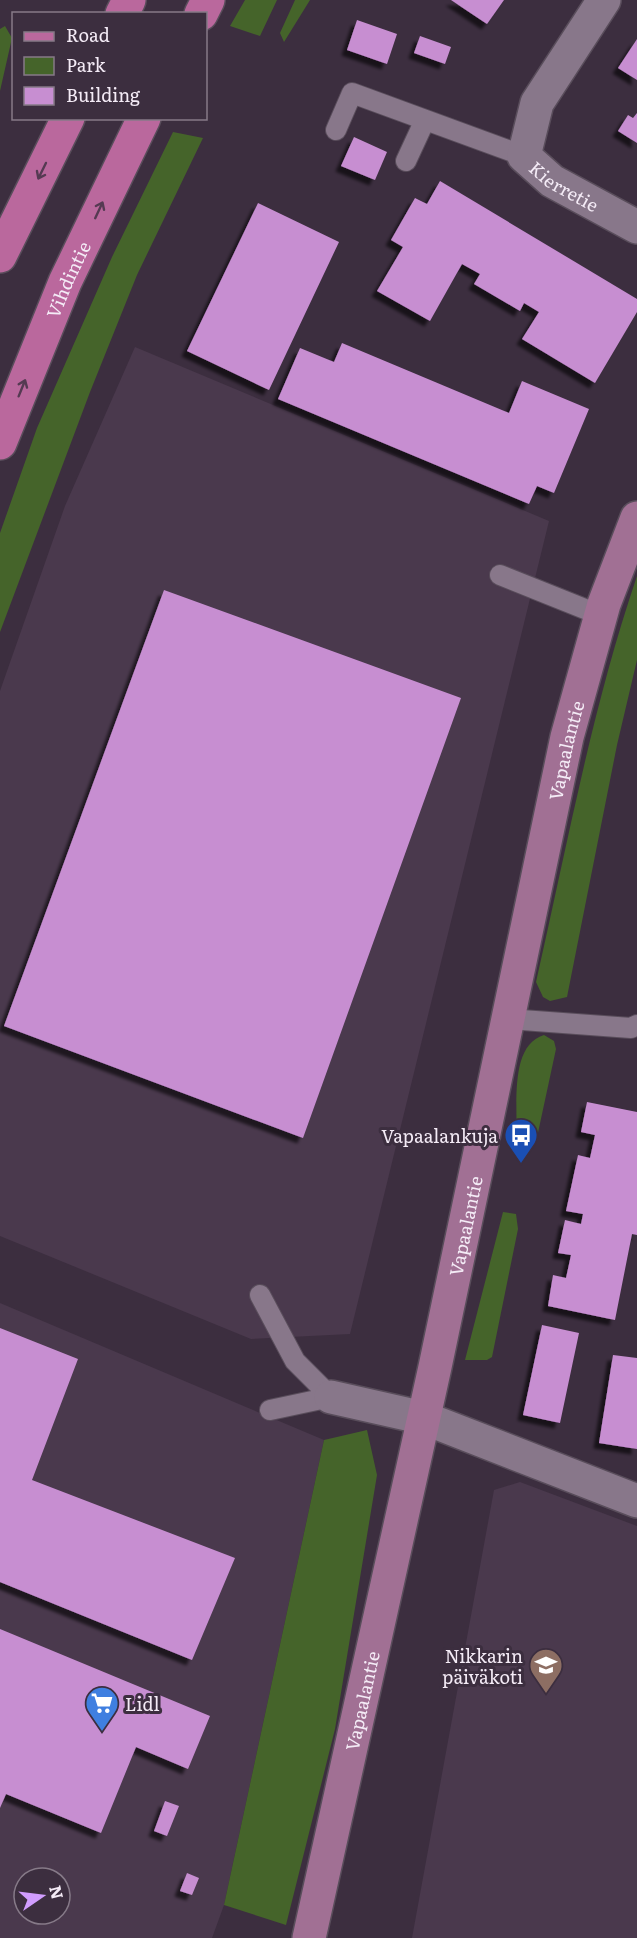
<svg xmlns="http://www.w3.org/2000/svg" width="637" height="1938" viewBox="0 0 637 1938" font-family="Literata,serif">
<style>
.built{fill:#4a394d;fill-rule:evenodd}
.green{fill:#45642a}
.building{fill:#c78ed1;filter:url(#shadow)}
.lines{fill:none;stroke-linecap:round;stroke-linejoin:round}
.lane-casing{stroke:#594d5b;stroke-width:22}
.street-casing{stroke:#594d5b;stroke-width:36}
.secondary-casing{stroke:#594d5b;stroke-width:36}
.primary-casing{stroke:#594d5b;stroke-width:36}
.lane{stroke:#88778a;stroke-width:20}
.street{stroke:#88778a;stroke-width:33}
.secondary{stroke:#a17094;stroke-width:33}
.primary{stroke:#ba689d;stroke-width:33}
.oneway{stroke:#553a52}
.labels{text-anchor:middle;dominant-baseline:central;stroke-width:6;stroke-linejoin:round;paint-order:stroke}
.street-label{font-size:18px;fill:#f4ebf6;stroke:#3c2e3f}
.poi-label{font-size:18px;fill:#f4ebf6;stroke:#3c2e3f;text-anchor:end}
</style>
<defs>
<filter id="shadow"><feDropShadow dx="-5.5" dy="5.5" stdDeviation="1.5" flood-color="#0009"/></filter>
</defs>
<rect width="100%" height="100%" fill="#3c2e3f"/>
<path class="built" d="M 135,347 L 549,521 L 350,1334 L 251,1339 L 0,1236 L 0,691 L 65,506 Z
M 0,1303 L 324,1440 L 224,1905 L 212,1938 L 0,1938 ZM 24,1878 L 60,1878 L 60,1914 L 24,1914 Z
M 520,1482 L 637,1526 L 637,1938 L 412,1938 L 494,1490 Z"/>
<path class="green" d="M 245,0 L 277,0 L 260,36 L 230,26 Z
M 295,0 L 310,0 L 284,42 L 280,33 Z
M 5,26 L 12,38 L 0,91 L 0,29 Z
M 173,132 L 203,138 L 137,275 L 90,392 L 0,632 L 0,533 L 37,428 L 112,257 Z
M 637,576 L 637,660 L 617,745 L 567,997 L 550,1001 L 543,997 L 536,982 C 567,846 592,708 637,576 Z
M 544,1035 L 554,1041 L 556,1049 L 536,1142 L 529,1147 L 516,1144 C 519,1113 507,1046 544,1035 Z
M 503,1212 L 516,1214 L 518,1229 L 492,1357 L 487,1360 L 465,1360 Z
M 367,1430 L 377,1475 L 335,1729 L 286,1925 L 224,1905 L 324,1440 Z"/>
<path class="building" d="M 451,0 L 504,0 L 487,24 Z
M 357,20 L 397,34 L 387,64 L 347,50 Z
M 420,36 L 451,47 L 445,64 L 414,53 Z
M 637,39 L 637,80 L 618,68 Z
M 637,113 L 637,143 L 618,131 L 628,115 L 633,118 Z
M 354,137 L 387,152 L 375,180 L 341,166 Z
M 440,181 L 637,299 L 637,312 L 595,383 L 522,339 L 539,312 L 524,303 L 520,311 L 474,284 L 480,274 L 462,264 L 430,321 L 377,291 L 403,247 L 391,240 L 415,198 L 427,204 Z
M 258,203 L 339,242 L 269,390 L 187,351 Z
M 342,343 L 509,413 L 522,381 L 589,409 L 554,493 L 537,486 L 529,504 L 278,399 L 300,348 L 334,362 Z
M 164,590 L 461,698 L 303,1138 L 4,1026 Z
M 587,1102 L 637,1112 L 637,1235 L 632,1234 L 615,1320 L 548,1306 L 553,1275 L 566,1278 L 571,1255 L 558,1253 L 565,1220 L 581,1224 L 583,1214 L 566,1211 L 578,1155 L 590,1158 L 595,1135 L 581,1132 Z
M 542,1325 L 579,1333 L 560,1423 L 523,1415 Z
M 0,1328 L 78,1359 L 32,1480 L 235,1558 L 192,1660 L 0,1582 Z
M 613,1355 L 637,1358 L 637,1449 L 599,1443 Z
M 0,1629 L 210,1716 L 188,1769 L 136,1747 L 101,1833 L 6,1794 L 0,1808 Z
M 165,1801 L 179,1806 L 167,1836 L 154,1831 Z
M 187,1873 L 199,1878 L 192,1895 L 180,1891 Z"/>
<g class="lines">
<defs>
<path id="lane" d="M 336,130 L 352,93 L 524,156
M 406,161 L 425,120
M 500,575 L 600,615
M 508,1019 L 631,1028 L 637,1025
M 260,1295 L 295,1361 L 331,1397
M 270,1410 L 331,1397"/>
<g id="street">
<path id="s1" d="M 604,0 L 537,103 L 524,156 L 552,181 L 637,227"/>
<path d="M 331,1397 L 424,1418 L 637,1501"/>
</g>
<g id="secondary">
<path id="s2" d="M 309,1938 L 435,1367 L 567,737 L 604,604 L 637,518"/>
</g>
<g id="primary">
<path d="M 122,14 L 129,0"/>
<path d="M 201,14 L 208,0"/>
<path d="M 0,256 L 68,118"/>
<path id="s3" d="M 0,443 L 65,282 L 144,118"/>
</g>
</defs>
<use href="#lane" class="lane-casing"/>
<use href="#street" class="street-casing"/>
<use href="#secondary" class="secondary-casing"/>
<use href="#primary" class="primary-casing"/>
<use href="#lane" class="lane"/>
<use href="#street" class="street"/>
<use href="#secondary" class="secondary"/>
<use href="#primary" class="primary"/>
</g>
<defs><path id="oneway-shaft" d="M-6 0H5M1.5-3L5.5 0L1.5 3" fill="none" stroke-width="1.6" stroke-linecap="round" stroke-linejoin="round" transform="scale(1.5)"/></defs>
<g class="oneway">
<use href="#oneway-shaft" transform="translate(42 171) rotate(116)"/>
<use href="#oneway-shaft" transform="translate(99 210) rotate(-65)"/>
<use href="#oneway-shaft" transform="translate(22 388) rotate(-68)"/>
</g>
<defs>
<symbol id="bus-pin" viewBox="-11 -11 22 30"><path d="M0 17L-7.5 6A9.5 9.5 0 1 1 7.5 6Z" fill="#1a4fb4" stroke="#3c2e3f"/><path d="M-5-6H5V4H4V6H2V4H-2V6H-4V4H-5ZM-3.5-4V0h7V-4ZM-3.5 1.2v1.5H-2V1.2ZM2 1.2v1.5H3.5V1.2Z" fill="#fff"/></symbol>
<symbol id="school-pin" viewBox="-11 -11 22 30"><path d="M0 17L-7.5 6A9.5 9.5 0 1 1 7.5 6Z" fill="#8d6e63" stroke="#3c2e3f"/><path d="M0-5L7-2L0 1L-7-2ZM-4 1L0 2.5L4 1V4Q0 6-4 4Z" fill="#fff"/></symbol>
<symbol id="supermarket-pin" viewBox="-11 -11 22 30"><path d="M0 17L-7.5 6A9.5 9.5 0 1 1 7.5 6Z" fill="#3f7fe0" stroke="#3c2e3f"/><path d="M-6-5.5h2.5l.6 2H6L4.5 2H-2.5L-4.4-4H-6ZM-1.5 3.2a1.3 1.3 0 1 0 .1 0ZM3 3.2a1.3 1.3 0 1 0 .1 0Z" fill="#fff"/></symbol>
</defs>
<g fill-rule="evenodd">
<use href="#bus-pin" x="502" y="1116" width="38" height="52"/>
<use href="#school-pin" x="527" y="1646" width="38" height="52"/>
<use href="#supermarket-pin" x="83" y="1684" width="38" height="52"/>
</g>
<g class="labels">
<g class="street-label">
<text stroke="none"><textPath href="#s1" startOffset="228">Kierretie</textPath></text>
<text stroke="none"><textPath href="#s3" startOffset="177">Vihdintie</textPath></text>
<text stroke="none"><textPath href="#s2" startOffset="1215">Vapaalantie</textPath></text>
<text stroke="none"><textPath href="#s2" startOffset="729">Vapaalantie</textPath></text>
<text stroke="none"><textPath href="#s2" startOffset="243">Vapaalantie</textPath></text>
</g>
<g class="poi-label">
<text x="498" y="1135">Vapaalankuja</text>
<text x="523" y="1655">Nikkarin<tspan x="523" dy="21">päiväkoti</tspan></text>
<text x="125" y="1703" text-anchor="start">Lidl</text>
</g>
</g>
<rect x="12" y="12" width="195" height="108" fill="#3c2e3f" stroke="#867a88" stroke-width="1.5"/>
<rect x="24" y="32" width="30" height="9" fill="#ba689d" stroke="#867a88" stroke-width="1.5"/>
<text x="66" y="42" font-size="18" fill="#f4ebf6">Road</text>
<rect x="24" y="57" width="30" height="18" fill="#45642a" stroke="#867a88" stroke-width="1.5"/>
<text x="66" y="72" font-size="18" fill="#f4ebf6">Park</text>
<rect x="24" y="87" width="30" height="18" fill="#c78ed1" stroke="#867a88" stroke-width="1.5"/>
<text x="66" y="102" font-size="18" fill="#f4ebf6">Building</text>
<g transform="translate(42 1896) rotate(76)"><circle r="28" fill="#3c2e3f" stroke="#867a88" stroke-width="1.5"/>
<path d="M0-4.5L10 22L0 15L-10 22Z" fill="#d19dfe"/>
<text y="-9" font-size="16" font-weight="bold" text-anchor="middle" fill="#f4ebf6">N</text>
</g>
</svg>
